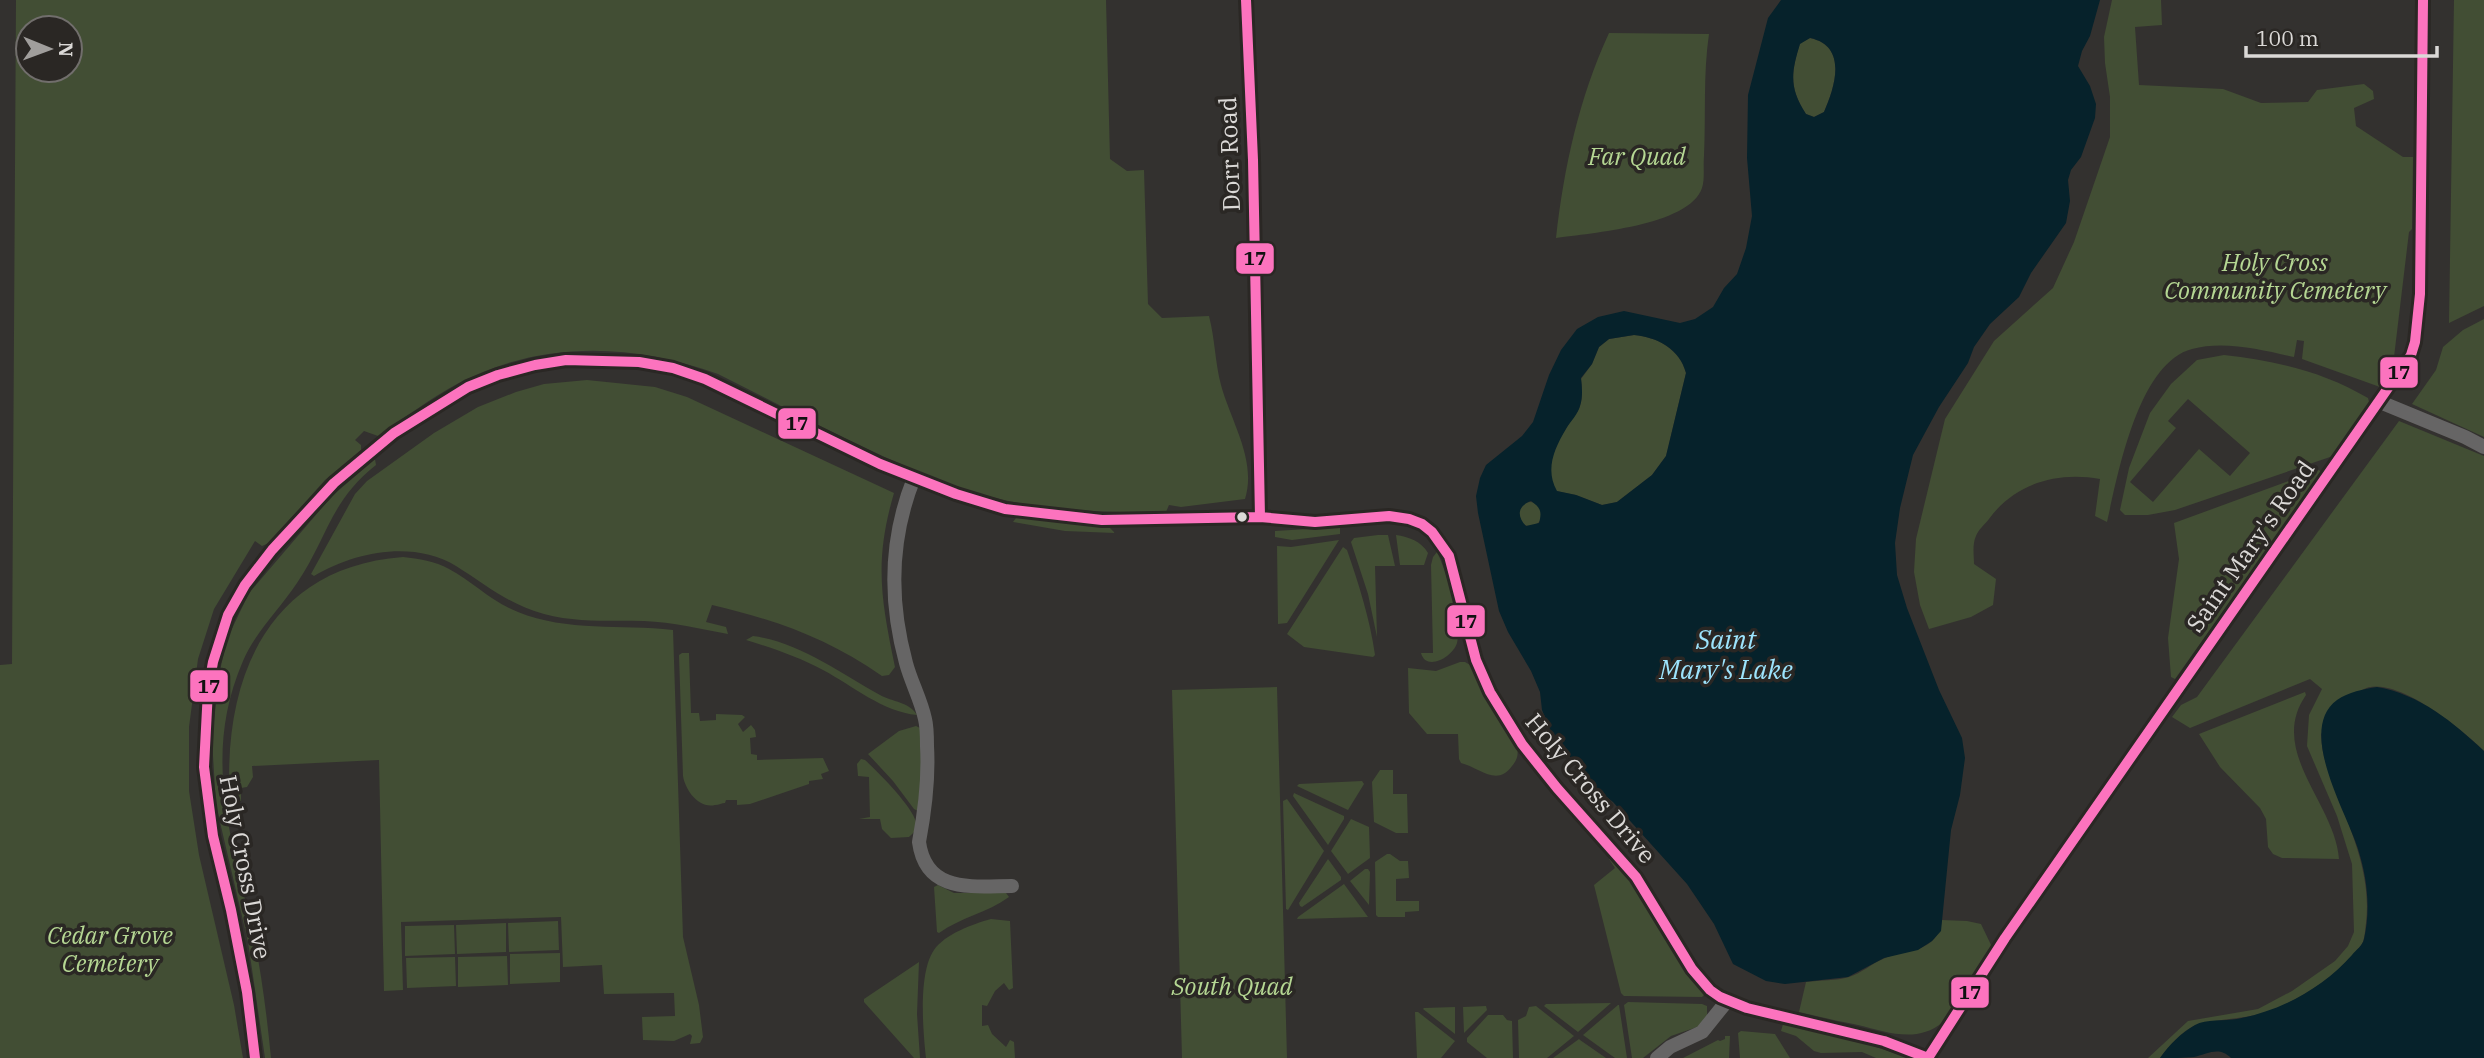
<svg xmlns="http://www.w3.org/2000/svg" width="2484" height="1058" viewBox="0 0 2484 1058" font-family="'IBM Plex Serif',serif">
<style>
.green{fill:#424e34;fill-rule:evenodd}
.water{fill:#06222b;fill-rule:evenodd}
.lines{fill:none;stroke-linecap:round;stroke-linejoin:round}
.street{stroke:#666565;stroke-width:14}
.bus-1-casing{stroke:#2a2724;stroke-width:16}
.bus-1{stroke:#fc73be;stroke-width:10}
.bus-dot{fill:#dbd9d7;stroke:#2a2724;stroke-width:2.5}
.labels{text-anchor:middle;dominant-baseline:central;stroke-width:7;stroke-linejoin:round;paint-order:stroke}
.street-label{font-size:24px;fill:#dbd9d7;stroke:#2a2724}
.park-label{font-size:24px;font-style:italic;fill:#b5d793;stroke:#2a2724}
.water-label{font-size:26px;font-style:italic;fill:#9de4fd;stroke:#2a2724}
.line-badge{stroke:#2a2724;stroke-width:2.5}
.pale-badge-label{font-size:19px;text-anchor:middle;font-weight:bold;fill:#111}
</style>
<rect width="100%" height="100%" fill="#33312f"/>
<path class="green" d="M 16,0 L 1106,0 L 1110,159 L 1127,171 L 1144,170 L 1148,304 L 1162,318 L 1209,316 C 1215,339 1215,362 1221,385 C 1231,422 1257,460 1245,499 L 1181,507 L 1169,505 L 1166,512 C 1105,513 1039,511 980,494 C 892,467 801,415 718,374 C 632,343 542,340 459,383 C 431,398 404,418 378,436 L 364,431 L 355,440 L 361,445 L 361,450 L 325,480 L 269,543 L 262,546 L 255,541 L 214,609 L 198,659 L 189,727 L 189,791 L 199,855 L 234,1005 L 243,1058 L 0,1058 L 0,665 L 12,664 ZM 28,28 L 70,28 L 70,70 L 28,70 Z
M 2112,0 L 2161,0 L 2162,25 L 2135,27 L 2139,85 L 2223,89 L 2261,103 L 2308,102 L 2317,90 L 2364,84 L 2373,91 L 2374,99 L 2354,108 L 2356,126 L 2403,157 L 2413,157 L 2412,229 L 2409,232 L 2394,357 L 2380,387 L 2302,359 L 2304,341 L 2297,340 L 2294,357 C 2263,350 2224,340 2192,349 C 2138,363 2118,474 2107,522 L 2095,516 L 2100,479 C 2058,471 2015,483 1989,519 C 1985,524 1978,530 1976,536 C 1972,544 1974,556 1974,564 L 1996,579 L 1993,605 L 1971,617 L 1929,629 L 1920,605 L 1914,572 L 1916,539 L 1945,419 L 1994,341 L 2053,288 L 2074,242 L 2110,137 L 2110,97 L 2105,63 L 2104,37 Z
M 2454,0 L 2484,0 L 2484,306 L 2449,323 Z
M 1609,33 L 1709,34 C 1703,75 1706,114 1704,156 C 1703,166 1705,179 1702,188 C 1689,226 1590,233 1556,238 C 1564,167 1579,98 1609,33 Z
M 1810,38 C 1848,46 1835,86 1824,112 L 1814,117 L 1806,114 C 1789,88 1791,73 1800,43 Z
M 2484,319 L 2484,437 L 2412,404 L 2436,370 L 2443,347 L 2463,330 Z
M 1634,335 C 1657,337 1680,349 1686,373 L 1666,456 L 1652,475 L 1617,502 L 1602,505 L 1576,495 L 1556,491 C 1544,468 1555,445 1568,425 C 1572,419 1578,412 1580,406 C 1583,397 1582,387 1581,379 L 1592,364 L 1599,347 L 1609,339 Z
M 2224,355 C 2276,361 2322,371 2368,398 L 2370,406 L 2333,456 L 2175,510 L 2148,515 L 2125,515 L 2120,510 L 2129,468 L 2150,413 L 2171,384 L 2197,360 ZM 2188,399 L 2250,453 L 2230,476 L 2199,449 L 2153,502 L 2130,482 L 2176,428 L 2168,421 Z
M 587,380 L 655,387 L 687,397 L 894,493 C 874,561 881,599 895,667 L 889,675 L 882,676 C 827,638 776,620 712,605 L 706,622 L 726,627 L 728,634 C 700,629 673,622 644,621 C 610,620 577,623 544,614 C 509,605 485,584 456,566 C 413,540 355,552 314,576 L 311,574 L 355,494 L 367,481 L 434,433 L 478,407 L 516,392 L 544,384 Z
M 2399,421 L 2484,456 L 2484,751 C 2463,730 2393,672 2362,690 C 2352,695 2330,724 2321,734 C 2322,754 2325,761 2332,780 C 2349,827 2372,872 2366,923 C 2365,930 2365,938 2362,944 C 2344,971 2303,998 2273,1010 C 2249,1019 2224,1018 2200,1024 C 2185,1027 2169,1046 2160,1058 L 2148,1058 L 2188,1021 L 2258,1009 L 2292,991 L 2335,961 L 2348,946 L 2354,932 L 2352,864 L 2337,816 L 2307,746 L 2309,715 L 2322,689 L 2310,679 L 2190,728 L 2172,717 L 2181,705 L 2197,697 Z
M 375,459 L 376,465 C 330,501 327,539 297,583 C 279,610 256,631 243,661 C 201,758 233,842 254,937 C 262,977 267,1017 271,1058 L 265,1058 L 248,942 L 216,805 L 212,740 L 219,675 L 227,639 L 249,593 L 332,496 Z
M 2319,470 L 2322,473 L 2175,679 L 2171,677 L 2168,638 L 2179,559 L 2174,523 Z
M1518 514a12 12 0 1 1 24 0a12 12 0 1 1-24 0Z
M 1027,517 L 1110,528 L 1115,533 L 1065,531 L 1013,522 L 1016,518 Z
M 1340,527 L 1340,534 L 1292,540 L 1275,537 L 1275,531 Z
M 1378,535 L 1388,535 L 1395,566 L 1375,566 L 1377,637 L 1368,594 L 1351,542 L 1354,538 Z
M 1396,535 C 1409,537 1421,541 1428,553 L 1424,565 L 1400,565 Z
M 1339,540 L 1287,623 L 1278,624 L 1277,546 L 1291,547 Z
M 1343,547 L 1347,550 C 1359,585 1370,619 1375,655 L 1373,657 L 1304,647 L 1287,634 Z
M 1437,552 C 1447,572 1462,623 1457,643 C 1453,657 1426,672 1421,653 L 1433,653 L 1431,565 L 1433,557 Z
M 403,557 C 419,559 435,561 449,569 C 473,582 492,602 518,612 C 567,632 621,624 673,630 L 683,937 L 699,1005 L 703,1037 L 700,1043 L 690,1044 L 692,1036 L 690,1034 L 674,1041 L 643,1040 L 642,1017 L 675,1016 L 674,993 L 604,994 L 602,965 L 563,967 L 561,917 L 401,922 L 403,990 L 384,991 L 379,760 L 252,766 L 253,777 L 247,787 L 241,788 L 241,801 L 230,802 C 222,680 267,567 403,557 Z
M 753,636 C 799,642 840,673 880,695 C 892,702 910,702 917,715 C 883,712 853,686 823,670 C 799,657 772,648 746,640 Z
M 682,653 L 689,653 L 691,713 L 699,713 L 700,721 L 716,720 L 716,714 L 742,715 L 745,717 L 738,724 L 743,732 L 751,725 L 755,730 L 756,737 L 750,738 L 751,754 L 757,755 L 757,760 L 823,758 L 829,771 L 821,774 L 823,779 L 809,781 L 809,784 L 750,804 L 737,805 L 737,800 L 726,800 L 725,803 C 722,803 719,805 715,805 C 698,809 685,789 683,776 L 679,655 Z
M 1460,662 L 1465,662 L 1472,666 L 1516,744 C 1519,753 1518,759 1512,766 C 1497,787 1480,768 1461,763 L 1459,759 L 1458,734 L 1427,734 L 1409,713 L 1408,668 L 1436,671 Z
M 1277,687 L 1287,1058 L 1182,1058 L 1172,690 Z
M 2305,692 L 2306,695 C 2267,751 2335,803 2339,859 L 2282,858 L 2273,854 L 2268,847 L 2266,819 L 2260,808 L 2220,767 L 2199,734 Z
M 916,726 L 920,728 L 922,760 L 918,811 L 914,809 L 893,781 L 868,754 L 899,731 Z
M 861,759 L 865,760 C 878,772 912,806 916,822 C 917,829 914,833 909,837 L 891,838 L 882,829 L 880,819 L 859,819 L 870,817 L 869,777 L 858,776 L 857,764 Z
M 1380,770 L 1393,770 L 1393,794 L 1407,794 L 1408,833 L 1396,833 L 1374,822 L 1372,782 Z
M 1362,781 L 1364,784 L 1348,810 L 1297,786 L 1299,784 Z
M 1294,793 L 1344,816 L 1344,819 L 1328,845 L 1293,796 Z
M 1287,799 L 1324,851 L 1288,910 L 1286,909 L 1283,801 Z
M 1351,819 L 1369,827 L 1370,858 L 1348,874 L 1331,851 Z
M 1387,854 L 1390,854 L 1400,861 L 1408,861 L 1409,878 L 1396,879 L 1396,901 L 1419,901 L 1419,911 L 1405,912 L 1405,917 L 1378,917 L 1376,915 L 1375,862 Z
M 1613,857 L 1627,874 L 1706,993 L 1702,997 L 1624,996 L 1621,993 L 1594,885 L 1615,868 L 1609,859 Z
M 1328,859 L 1341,877 L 1341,880 L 1302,907 L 1300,906 L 1299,903 Z
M 1365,869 L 1368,869 L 1370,872 L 1369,905 L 1350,881 Z
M 1344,884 L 1368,917 L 1297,919 L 1298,917 Z
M 938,885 L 954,893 L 1006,893 L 1009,897 C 987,913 961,917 939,933 L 937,932 L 934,887 Z
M 991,919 L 1010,921 L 1013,988 L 1009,990 L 1004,983 L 995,991 L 987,1006 L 982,1005 L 982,1026 L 988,1025 L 992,1034 L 1006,1047 L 1010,1040 L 1014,1042 L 1015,1058 L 926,1058 C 923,1031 918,973 934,950 C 945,934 973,924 991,919 Z
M 1942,920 L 1967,921 L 1981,924 L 1992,947 L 1943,1022 C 1917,1044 1887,1032 1858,1025 C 1838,1021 1819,1017 1799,1012 L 1806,982 C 1820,980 1836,981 1849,977 C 1862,973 1871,964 1883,959 C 1907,948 1937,954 1942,920 Z
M 558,921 L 559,950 L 509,952 L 508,923 Z
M 506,923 L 506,952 L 457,954 L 456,925 Z
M 454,925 L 455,954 L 405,956 L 405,926 Z
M 560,953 L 560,982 L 510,984 L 510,954 Z
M 507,956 L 508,985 L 458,987 L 458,957 Z
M 455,957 L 456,986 L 407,988 L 406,958 Z
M 919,962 L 917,1014 L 920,1058 L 914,1058 L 864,1002 L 864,999 Z
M 1628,1002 L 1702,1004 L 1707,1006 L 1707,1017 L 1700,1026 L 1671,1036 L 1643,1058 L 1632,1058 L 1624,1005 Z
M 1611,1003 L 1578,1032 L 1544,1006 L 1546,1004 Z
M 1618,1005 L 1619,1005 L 1627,1058 L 1615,1058 L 1583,1035 Z
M 1486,1006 L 1487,1010 L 1464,1033 L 1463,1007 Z
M 1536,1006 L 1574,1036 L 1547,1058 L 1519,1058 L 1518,1020 L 1526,1016 L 1529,1007 Z
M 1455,1007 L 1455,1034 L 1423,1009 L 1424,1008 Z
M 1415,1012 L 1418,1012 L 1455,1041 L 1441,1058 L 1417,1058 Z
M 1488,1015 L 1503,1015 L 1507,1020 L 1512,1021 L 1513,1058 L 1487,1058 L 1467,1042 L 1467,1038 Z
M 1783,1024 L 1858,1041 L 1909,1058 L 1876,1058 L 1862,1052 L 1821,1053 L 1814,1051 L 1796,1036 L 1781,1031 Z
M 1741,1031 L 1775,1034 L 1790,1058 L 1740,1058 L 1738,1033 Z
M 1725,1036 L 1730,1036 L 1729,1058 L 1683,1058 L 1718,1040 L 1720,1041 L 1725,1039 Z
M 1579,1039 L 1580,1040 L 1606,1058 L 1553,1058 Z"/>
<path class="water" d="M 1781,0 L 2100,0 L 2090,36 L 2082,51 L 2078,66 L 2090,86 L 2096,104 L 2095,118 L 2081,157 L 2071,170 L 2068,180 L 2070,201 L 2066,223 L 2031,273 L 2019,297 L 1990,324 L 1974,347 L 1968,363 L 1939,407 L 1913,455 L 1900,508 L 1895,543 L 1897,575 L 1907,608 L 1939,690 L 1962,738 L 1965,758 L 1960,795 L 1951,830 L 1941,931 L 1932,941 L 1918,950 L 1884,958 L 1848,977 L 1785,984 L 1766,981 L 1733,964 L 1714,924 L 1687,884 L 1613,802 L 1591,784 L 1551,732 L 1542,710 L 1540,692 L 1531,671 L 1508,632 L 1499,611 L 1478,513 L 1476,496 L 1480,478 L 1486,465 L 1522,436 L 1533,422 L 1549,375 L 1561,350 L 1577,329 L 1598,317 L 1624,311 L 1680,323 L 1695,319 L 1713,307 L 1724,288 L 1737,274 L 1746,248 L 1752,216 L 1747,158 L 1748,95 L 1768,18 ZM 1810,38 C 1848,46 1835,87 1824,112 L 1814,117 L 1806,114 C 1789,88 1791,73 1800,44 ZM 1634,335 C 1657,337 1680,349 1686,373 L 1666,456 L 1652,475 L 1617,502 L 1602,505 L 1576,495 L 1557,491 C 1545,470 1554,449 1566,429 C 1570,422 1578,414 1580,406 C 1583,397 1582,387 1581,378 L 1592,364 L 1599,347 L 1609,339 ZM 1531,501 C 1541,508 1542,512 1539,523 L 1526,526 C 1517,517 1517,506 1531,501 Z
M 2377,687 C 2419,694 2453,722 2484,751 L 2484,1058 L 2231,1058 C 2219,1046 2208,1054 2194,1057 C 2184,1058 2171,1058 2160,1058 C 2169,1045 2181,1033 2195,1025 C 2206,1019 2225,1021 2237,1019 C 2280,1011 2322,989 2352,955 C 2356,950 2363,945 2364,939 C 2371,909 2367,877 2358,849 C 2347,813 2296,730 2337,700 C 2348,692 2364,689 2377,687 Z"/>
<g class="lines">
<path class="street" d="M 1246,0 L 1253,160 L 1260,517
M 2380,402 L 2465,437 L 2484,447
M 914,478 C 890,538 889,601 906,663 C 911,682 921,700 925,719 C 927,727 927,737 927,746 C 929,779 925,810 919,842 C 926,894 973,886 1012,886
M 255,1058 L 247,992 L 231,910 L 213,836 L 204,767 L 208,690 L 213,662 L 228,615 L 245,585 L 272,550 L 334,483 L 394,433 L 468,387 L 498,375 L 535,365 L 566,360 L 639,362 L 673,368 L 705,379 L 880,464 L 956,494 L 1005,509 L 1102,520 L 1260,517 L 1315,522 L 1389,516 L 1409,519 L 1422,524 L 1432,532 L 1449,556 L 1476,660 L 1490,692 L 1522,744 L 1557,788 L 1636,877 L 1692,969 L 1710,990 L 1720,997 L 1747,1008 L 1884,1041 L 1928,1058
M 1657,1058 L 1670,1047 L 1702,1032 L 1727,1001
M 1928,1058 L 2005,938 L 2411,355 L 2415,342 L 2420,294 L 2423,0"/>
<defs>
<path id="bus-1" d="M 1246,0 L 1253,160 L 1260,517
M 255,1058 L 247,992 L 231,910 L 213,836 L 204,767 L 208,690 L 213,662 L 228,615 L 245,585 L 272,550 L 334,483 L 394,433 L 468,387 L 498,375 L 535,365 L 566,360 L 639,362 L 673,368 L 705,379 L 880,464 L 956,494 L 1005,509 L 1102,520 L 1260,517 L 1315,522 L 1389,516 L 1409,519 L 1422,524 L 1432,532 L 1449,556 L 1476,660 L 1490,692 L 1522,744 L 1557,788 L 1636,877 L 1692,969 L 1710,990 L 1720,997 L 1747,1008 L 1884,1041 L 1928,1058 L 2005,938 L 2411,355 L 2415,342 L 2420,294 L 2423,0"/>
</defs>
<use href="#bus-1" class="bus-1-casing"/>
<use href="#bus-1" class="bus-1"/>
</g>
<circle class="bus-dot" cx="1242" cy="517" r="6"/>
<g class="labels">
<g class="street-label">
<text transform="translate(1229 154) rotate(-92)">Dorr Road</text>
<text transform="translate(2250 546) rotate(-55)">Saint Mary's Road</text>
<text transform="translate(1591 788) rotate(50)">Holy Cross Drive</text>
<text transform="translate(246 867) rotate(79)">Holy Cross Drive</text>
</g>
<g class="park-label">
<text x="1637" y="156">Far Quad</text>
<text x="2275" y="262">Holy Cross<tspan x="2275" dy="28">Community Cemetery</tspan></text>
<text x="110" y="935">Cedar Grove<tspan x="110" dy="28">Cemetery</tspan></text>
<text x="1232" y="986">South Quad</text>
</g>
<g class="water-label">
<text x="1726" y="639">Saint<tspan x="1726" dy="30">Mary's Lake</tspan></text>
</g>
</g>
<g class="line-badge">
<rect x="1235" y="242" width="40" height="33" rx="7" fill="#fc73be"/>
<rect x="2379" y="356" width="40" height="33" rx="7" fill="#fc73be"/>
<rect x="777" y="407" width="40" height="33" rx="7" fill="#fc73be"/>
<rect x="1446" y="604" width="40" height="34" rx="7" fill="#fc73be"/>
<rect x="189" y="669" width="40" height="34" rx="7" fill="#fc73be"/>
<rect x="1950" y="976" width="40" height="33" rx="7" fill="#fc73be"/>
</g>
<g class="pale-badge-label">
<text x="1255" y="265">17</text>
<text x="2399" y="379">17</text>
<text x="797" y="430">17</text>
<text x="1466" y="628">17</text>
<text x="209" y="693">17</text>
<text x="1970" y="999">17</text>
</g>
<g transform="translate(49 49) rotate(91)"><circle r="33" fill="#2a2724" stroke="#716e6c" stroke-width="2"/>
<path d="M0-5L12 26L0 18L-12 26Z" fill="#a09e9c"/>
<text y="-10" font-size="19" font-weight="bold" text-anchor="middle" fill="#dbd9d7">N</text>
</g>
<path d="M2246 46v10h191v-10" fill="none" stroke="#dbd9d7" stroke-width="3.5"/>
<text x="2256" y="46" font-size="21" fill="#dbd9d7" stroke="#2a2724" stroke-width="5" paint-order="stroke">100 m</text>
</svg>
